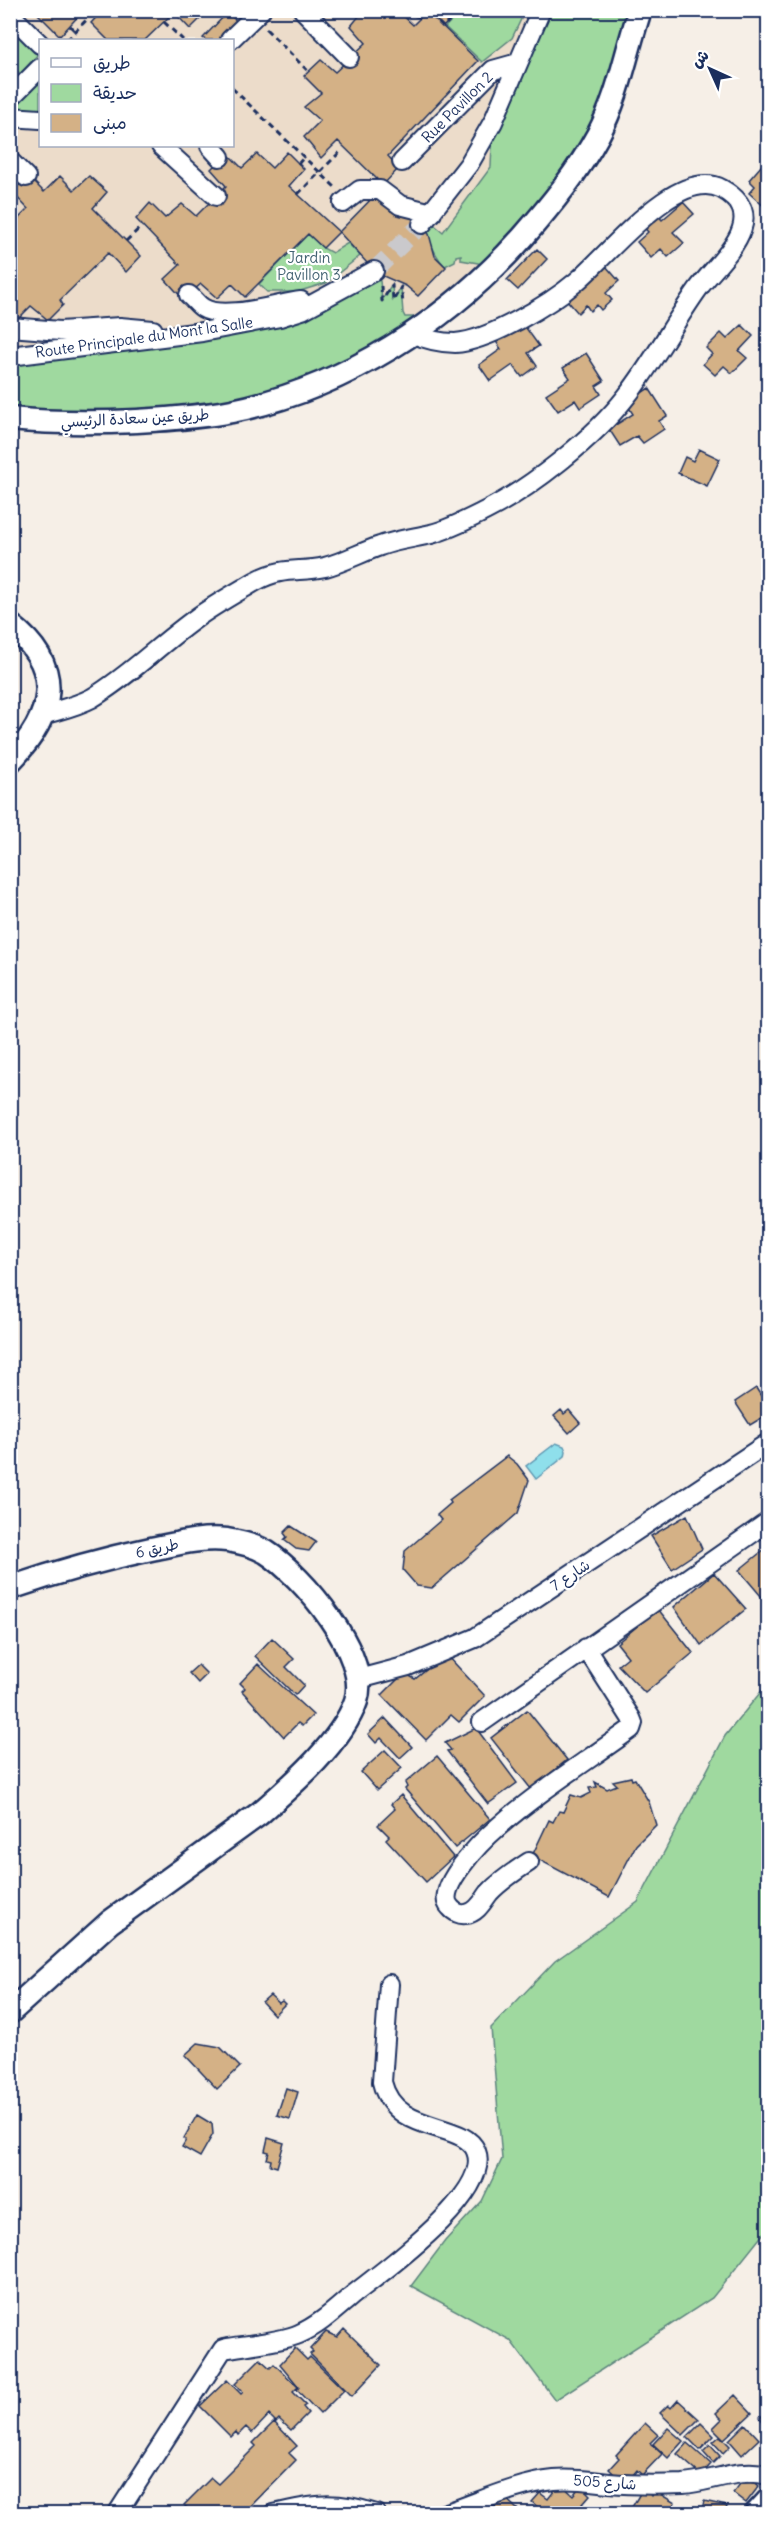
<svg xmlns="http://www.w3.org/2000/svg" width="779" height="2524" viewBox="0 0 779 2524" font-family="Delius,'Playpen Sans Arabic',sans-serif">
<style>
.built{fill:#ecdcca;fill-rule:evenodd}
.green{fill:#9fd99f;stroke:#5d847e;stroke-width:1.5}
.water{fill:#8fdfeb;stroke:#6199b3;stroke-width:1.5}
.building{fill:#d4b186;stroke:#1b2f5e;stroke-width:1.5}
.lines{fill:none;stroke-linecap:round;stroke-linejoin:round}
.minor-tunnel{stroke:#cac9cc;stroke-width:18;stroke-dasharray:18 9;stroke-linecap:butt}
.minor-casing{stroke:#1b2f5e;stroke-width:22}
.tertiary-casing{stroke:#1b2f5e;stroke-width:27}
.path{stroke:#1b2f5e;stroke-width:3;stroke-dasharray:6 4.5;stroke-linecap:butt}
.minor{stroke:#fff;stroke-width:18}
.tertiary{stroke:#fff;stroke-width:22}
.labels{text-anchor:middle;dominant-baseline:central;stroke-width:4.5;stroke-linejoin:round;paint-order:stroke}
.street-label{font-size:15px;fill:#1b2f5e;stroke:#fff}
.park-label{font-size:15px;fill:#436272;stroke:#fff}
</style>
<rect width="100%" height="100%" fill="#f6efe7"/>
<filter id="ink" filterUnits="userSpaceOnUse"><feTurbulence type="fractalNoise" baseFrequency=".0167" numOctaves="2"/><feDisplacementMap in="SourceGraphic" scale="12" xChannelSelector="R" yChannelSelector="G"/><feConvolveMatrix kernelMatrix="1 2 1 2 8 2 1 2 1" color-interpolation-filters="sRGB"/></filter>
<g filter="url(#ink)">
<path class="built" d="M 11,11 L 630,11 L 601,109 L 470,278 L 397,335 L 11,411 ZM 40,40 L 232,40 L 232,146 L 40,146 Z"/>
<path class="green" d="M 471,11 L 525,11 L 512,38 L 482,62 L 445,27 L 459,13 L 463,18 Z
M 536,11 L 630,11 L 601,109 L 546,193 L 510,238 L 482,266 L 478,263 L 461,260 L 461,255 L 456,256 L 455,261 L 445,266 C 433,254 430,239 422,224 L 426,218 L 443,232 L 491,167 L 493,122 Z
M 10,21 L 40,52 L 20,74 L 11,64 Z
M 40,75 L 40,111 L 11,108 L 10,106 Z
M 308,234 L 323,248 L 332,253 L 348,243 L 360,256 L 326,283 L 297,292 L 267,292 L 259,284 Z
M 367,275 L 380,281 L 382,300 L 392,285 L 393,300 L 401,287 L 403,313 L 405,317 L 417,317 L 397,335 L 297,385 L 197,407 L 135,415 L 11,411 L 10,364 L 237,331 Z
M 768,1683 L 768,2228 L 712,2298 L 555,2400 L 510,2340 L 411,2286 L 445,2241 L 482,2201 L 502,2159 L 491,2028 L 555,1961 L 638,1902 L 725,1736 Z"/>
<path class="water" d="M 556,1443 L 564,1446 L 566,1451 L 565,1456 L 536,1479 L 526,1466 Z"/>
<path class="building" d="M 34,10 L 84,10 L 60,36 Z
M 103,10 L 209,10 L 190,29 L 174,12 L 145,40 L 108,40 L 91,23 Z
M 364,10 L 397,10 L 413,25 L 427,11 L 478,61 L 388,156 L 399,168 L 383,185 L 338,141 L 321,158 L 304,137 L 320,121 L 304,107 L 321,93 L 304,76 L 321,60 L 335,72 L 366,43 L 351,26 Z
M 426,10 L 466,10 L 461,16 L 458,12 L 443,27 Z
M 227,13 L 238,22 L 219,40 L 206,40 L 203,38 Z
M 287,152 L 304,169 L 289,186 L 339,232 L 323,248 L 308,234 L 245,297 L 232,284 L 217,298 L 201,284 L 183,299 L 165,279 L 180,265 L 136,219 L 150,203 L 165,218 L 182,204 L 196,216 L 226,186 L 211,169 L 227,153 L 242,168 L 257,154 L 272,168 Z
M 768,158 L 768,205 L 766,208 L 749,193 L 755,186 L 749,180 Z
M 28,176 L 44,192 L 60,176 L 74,190 L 89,176 L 107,192 L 93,208 L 141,256 L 126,272 L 108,253 L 60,300 L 63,305 L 48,320 L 31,306 L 18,319 L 10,312 L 10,227 L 28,209 L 12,192 Z
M 380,190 L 391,211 L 407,213 L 420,222 L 429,234 L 435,256 L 446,267 L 418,296 L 406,286 L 376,273 L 339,232 Z
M 683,202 L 694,214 L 673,232 L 684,243 L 668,257 L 661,249 L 651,258 L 637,242 L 648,232 L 642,225 L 656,213 L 662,220 Z
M 537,249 L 547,259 L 518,290 L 507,280 Z
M 605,265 L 619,281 L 606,293 L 612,300 L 601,310 L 597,305 L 590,311 L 586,305 L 578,313 L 566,299 Z
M 521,321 L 539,346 L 528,353 L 537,366 L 522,377 L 513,365 L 490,381 L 479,365 L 501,349 L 495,340 Z
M 742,325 L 753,336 L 739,351 L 747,358 L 732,373 L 724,366 L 715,375 L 703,364 L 712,354 L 706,348 L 721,333 L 727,339 Z
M 586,353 L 604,381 L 596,386 L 601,394 L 580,408 L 575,400 L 558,411 L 546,394 L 570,378 L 563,368 Z
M 649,388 L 667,416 L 659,421 L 664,429 L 643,443 L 637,436 L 620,446 L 609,429 L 633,414 L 626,403 Z
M 699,449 L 720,459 L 707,486 L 678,473 L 685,457 L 693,461 Z
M 756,1388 L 768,1407 L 768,1414 L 750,1425 L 735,1402 Z
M 561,1410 L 564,1414 L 569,1410 L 580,1423 L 569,1433 L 554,1416 Z
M 507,1456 L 517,1464 L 529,1480 L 518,1513 L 432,1588 L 417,1586 L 403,1570 L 405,1551 L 441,1520 L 437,1515 L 451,1503 L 449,1500 Z
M 687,1515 L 702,1549 L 672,1569 L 651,1536 Z
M 291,1526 L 316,1542 L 309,1551 L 296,1549 L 284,1540 L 287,1537 L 284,1533 Z
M 766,1548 L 768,1551 L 768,1600 L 766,1602 L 739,1570 Z
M 714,1573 L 746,1609 L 701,1645 L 674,1607 Z
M 658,1609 L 693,1653 L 645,1693 L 618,1665 L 628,1657 L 617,1643 Z
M 272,1638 L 294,1659 L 286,1667 L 304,1685 L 295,1695 L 255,1656 Z
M 446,1654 L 485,1696 L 459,1722 L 451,1715 L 426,1740 L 382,1695 L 404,1673 L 415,1679 Z
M 258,1664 L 313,1715 L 302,1726 L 298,1723 L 284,1737 L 242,1691 L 245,1688 L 240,1683 Z
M 198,1665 L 207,1674 L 198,1683 L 189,1673 Z
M 527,1710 L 567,1760 L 531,1789 L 491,1738 Z
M 385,1718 L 412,1747 L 400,1758 L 381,1738 L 376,1743 L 368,1734 Z
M 476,1728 L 517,1783 L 488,1804 L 447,1751 L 451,1750 L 445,1743 Z
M 385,1750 L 402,1768 L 377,1790 L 361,1772 Z
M 437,1756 L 490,1819 L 455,1848 L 405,1789 L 407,1787 L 405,1783 Z
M 631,1777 L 632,1780 L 635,1779 L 649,1802 L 656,1825 L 636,1845 L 609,1897 L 532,1856 L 549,1820 L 553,1822 L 559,1811 L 563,1812 L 571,1795 L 581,1798 L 591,1793 L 589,1788 L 597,1787 L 595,1782 L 607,1789 L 617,1785 L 613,1781 Z
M 401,1795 L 453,1857 L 426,1882 L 386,1839 L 389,1836 L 378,1825 L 395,1809 L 391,1804 Z
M 270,1995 L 279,2003 L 282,2001 L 285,2004 L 274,2015 L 262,2002 Z
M 198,2043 L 220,2047 L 240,2067 L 217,2089 L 185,2055 Z
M 286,2088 L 298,2092 L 290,2119 L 277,2115 Z
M 197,2115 L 212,2124 L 213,2134 L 200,2157 L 182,2147 L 186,2140 L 184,2138 Z
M 268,2138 L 284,2143 L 277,2167 L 270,2165 L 271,2160 L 267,2159 L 269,2152 L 265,2151 Z
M 344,2329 L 381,2365 L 352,2396 L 310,2354 L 313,2352 L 310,2349 L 326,2332 L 337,2337 Z
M 295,2348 L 307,2360 L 310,2357 L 344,2390 L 320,2414 L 297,2390 L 299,2387 L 280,2364 Z
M 260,2359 L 270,2368 L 274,2364 L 298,2387 L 293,2392 L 306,2405 L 303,2407 L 308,2413 L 291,2430 L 279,2419 L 276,2422 L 269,2415 L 252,2433 L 246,2427 L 238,2435 L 236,2432 L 231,2437 L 200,2406 L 227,2380 L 241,2394 L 243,2392 L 235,2384 Z
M 735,2395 L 752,2413 L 724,2439 L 713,2428 L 722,2419 L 716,2413 Z
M 678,2400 L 699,2419 L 683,2435 L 660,2413 L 668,2405 L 671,2408 Z
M 768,2412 L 768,2430 L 760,2417 Z
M 274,2422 L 297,2446 L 289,2453 L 296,2460 L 243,2514 L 193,2514 L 184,2505 L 211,2478 L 218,2484 L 256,2446 L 253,2443 Z
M 645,2423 L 658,2435 L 650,2443 L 662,2454 L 642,2475 L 637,2470 L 625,2484 L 609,2469 L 619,2458 L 616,2455 Z
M 701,2423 L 714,2436 L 700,2450 L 687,2437 Z
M 745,2424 L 759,2439 L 742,2455 L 729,2440 Z
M 668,2428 L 683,2441 L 668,2458 L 653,2444 Z
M 720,2436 L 730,2446 L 723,2453 L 713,2442 Z
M 687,2443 L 711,2464 L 701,2475 L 677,2454 Z
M 710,2445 L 720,2456 L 713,2463 L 703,2452 Z
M 747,2475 L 759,2486 L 746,2503 L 733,2493 Z
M 556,2480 L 573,2495 L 581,2486 L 590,2495 L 582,2504 L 593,2514 L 536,2514 L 540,2509 L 532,2502 L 540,2493 L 548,2499 L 555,2490 L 551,2487 Z
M 642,2490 L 652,2496 L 655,2491 L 675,2503 L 670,2514 L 628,2514 Z
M 503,2496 L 518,2510 L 516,2514 L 470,2514 Z
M 704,2501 L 727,2506 L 725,2514 L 701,2514 Z"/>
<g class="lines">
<path class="minor-tunnel" d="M 374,271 L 422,224"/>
<defs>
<path id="minor" d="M 303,10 L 349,57
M 10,14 L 40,44
M 230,40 L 261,10
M 10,98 L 40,68
M 10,117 L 40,119
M 161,146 L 216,196
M 210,146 L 220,157
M 10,161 L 26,177
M 402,162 L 493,70 L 518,63
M 343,203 L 360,190 L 380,190 L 400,205 L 432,213
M 422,224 L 469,164 L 493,122 L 541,10
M 189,295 C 194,299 198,305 203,308 C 224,321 277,304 301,301
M 10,327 L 60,331 L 120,327 L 153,330
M 10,356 L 202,332 L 280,317 L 302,310 L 374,271
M 43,715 C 59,710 77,706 92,698 C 129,676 160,644 195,619 C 214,605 236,593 256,581 C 284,566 298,573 325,567 C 344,562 362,552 380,546 C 396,540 414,538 431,534 C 450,529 467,520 485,511 C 531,488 594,438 626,397 C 653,363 673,324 698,289 C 718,261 774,218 722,189 C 677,165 608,256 576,282 C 550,304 489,341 455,343 C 440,343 425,339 411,333
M 359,1679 L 408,1666 L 475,1638 L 768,1443
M 482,1722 L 768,1522
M 529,1862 C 515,1871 500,1881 489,1893 C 483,1901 477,1913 466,1914 C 460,1915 454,1912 450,1907 C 433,1889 484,1839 498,1827 C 539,1791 587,1761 631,1729 L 633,1723 L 631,1718 L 586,1648
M 117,2514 L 223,2349 C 244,2345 281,2342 299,2334 C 320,2325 337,2308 354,2294 C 383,2271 493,2193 476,2151 C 463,2120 395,2136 382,2082 L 389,1984
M 274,2514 C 313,2504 337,2501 376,2514
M 444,2514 C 480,2502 516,2484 554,2480 C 573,2478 590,2481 609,2483 C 633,2485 658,2485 683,2484 C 712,2482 739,2467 768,2475"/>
<path id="tertiary" d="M 10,419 C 53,423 94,423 137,421 C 169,419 201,417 232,411 C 345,388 447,322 523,237 C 551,205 578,172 598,135 C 619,96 626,52 640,10
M 10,625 C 65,667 55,715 10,761
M 10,1588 C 57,1572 103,1559 151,1549 C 176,1544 201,1537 227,1540 C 240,1542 255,1546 266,1552 C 302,1575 371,1656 356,1701 C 342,1742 291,1786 259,1814 L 110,1922 L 10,2012
M 756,2514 L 768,2501"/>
</defs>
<use href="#minor" class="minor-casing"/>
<use href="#tertiary" class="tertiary-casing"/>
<path class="path" d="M 405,18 L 410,15 L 421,17 L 427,11 L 443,27 L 460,10
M 164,22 L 183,40
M 70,26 L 76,32
M 266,29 L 309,72
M 67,40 L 96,10
M 232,88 L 335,187
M 298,164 L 304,157
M 298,194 L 341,151
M 126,241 L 142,226
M 381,286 L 382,301 L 392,285 L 393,301 L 401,287 L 403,303"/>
<use href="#minor" class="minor"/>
<use href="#tertiary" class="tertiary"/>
</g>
</g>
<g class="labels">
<g class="street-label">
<text transform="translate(457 107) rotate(-45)">Rue Pavillon 2</text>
<text transform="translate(144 337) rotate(-8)">Route Principale du Mont la Salle</text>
<text transform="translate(135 418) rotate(-3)">طريق عين سعادة الرئيسي</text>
<text transform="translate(157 1548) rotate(-12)">طريق 6</text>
<text transform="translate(570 1575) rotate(-34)">شارع 7</text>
<text transform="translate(605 2482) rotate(4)">شارع 505</text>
</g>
<g class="park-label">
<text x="309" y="257">Jardin<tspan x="309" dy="17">Pavillon 3</tspan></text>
</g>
</g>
<rect width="779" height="2524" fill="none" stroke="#fff" stroke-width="36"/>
<rect x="18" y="18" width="743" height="2488" fill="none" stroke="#1b2f5e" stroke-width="2" filter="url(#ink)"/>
<rect x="39" y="39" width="195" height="108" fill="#ffffff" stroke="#a4acbf" stroke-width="1.5"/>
<rect x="51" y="58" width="30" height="9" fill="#ffffff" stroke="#a4acbf" stroke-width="1.5"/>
<text x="93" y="69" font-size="18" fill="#1b2f5e">طريق</text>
<rect x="51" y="84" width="30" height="18" fill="#9fd99f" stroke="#a4acbf" stroke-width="1.5"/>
<text x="93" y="99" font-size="18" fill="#1b2f5e">حديقة</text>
<rect x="51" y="114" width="30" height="18" fill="#d4b186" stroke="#a4acbf" stroke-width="1.5"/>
<text x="93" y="129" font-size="18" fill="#1b2f5e">مبنى</text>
<g transform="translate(710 69) rotate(315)" stroke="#ffffff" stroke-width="4.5" paint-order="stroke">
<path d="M0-4.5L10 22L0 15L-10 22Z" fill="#1b2f5e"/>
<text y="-9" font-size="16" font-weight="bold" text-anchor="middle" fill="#1b2f5e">ش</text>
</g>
</svg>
